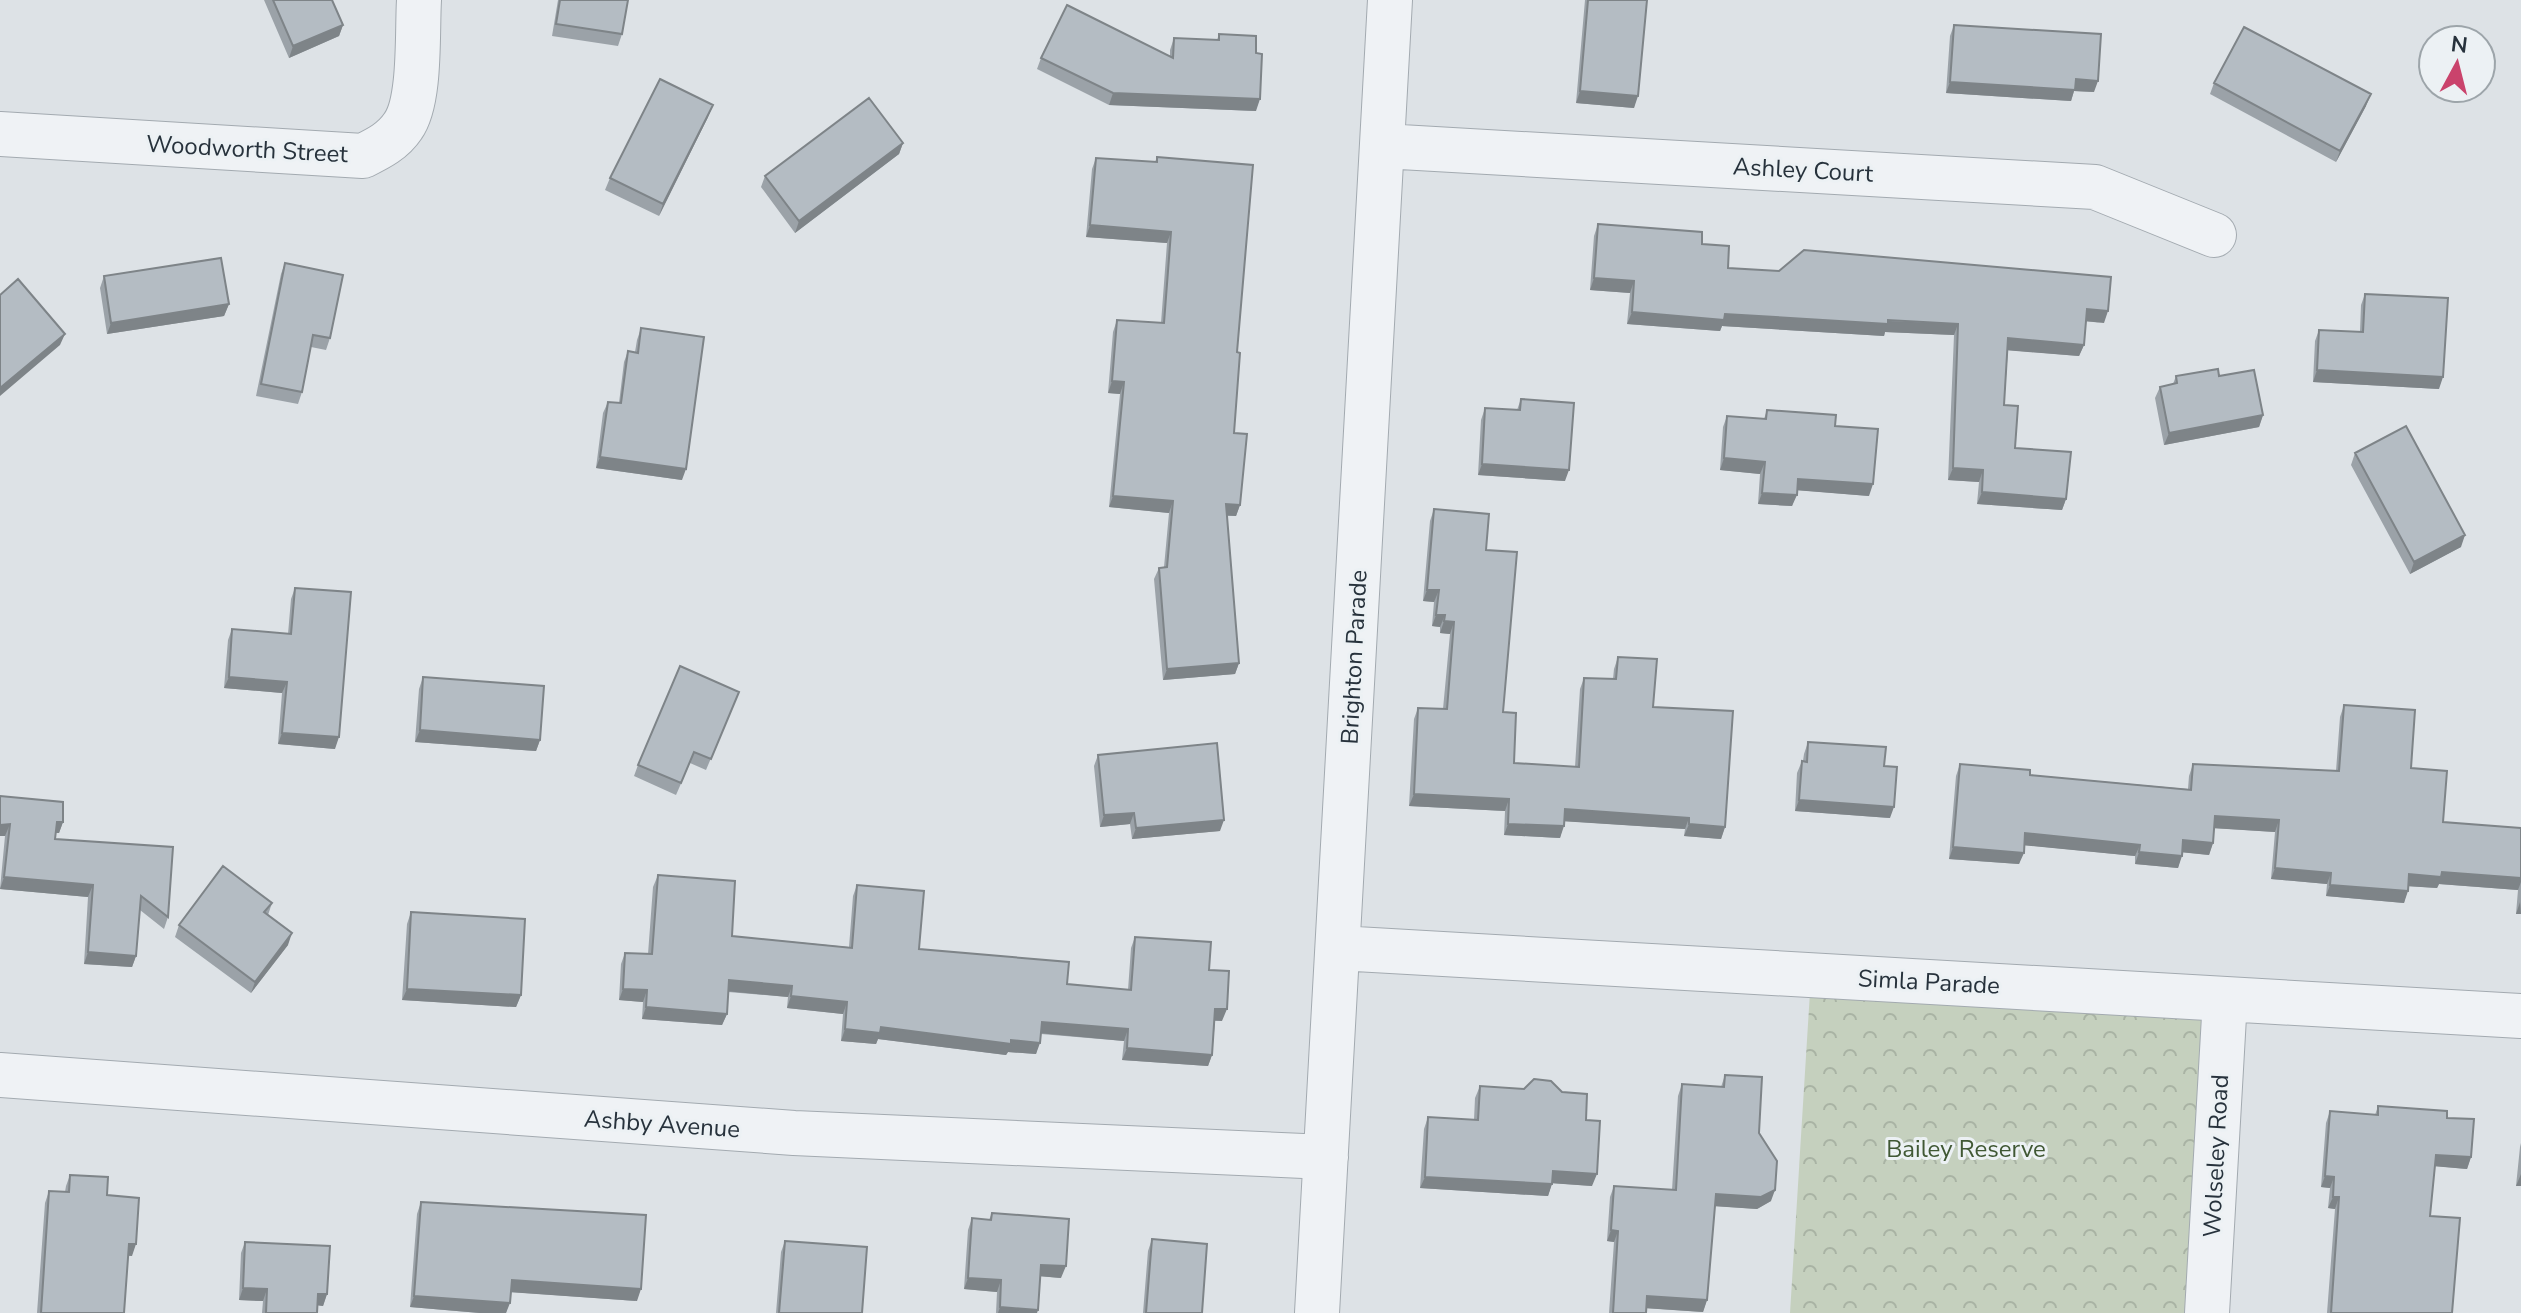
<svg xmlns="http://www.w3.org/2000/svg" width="2521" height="1313" viewBox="0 0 2521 1313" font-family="'Nunito Sans',sans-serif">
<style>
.park{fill:url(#park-crowns)}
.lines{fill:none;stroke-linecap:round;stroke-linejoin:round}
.street-casing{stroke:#a3aab0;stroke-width:46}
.street{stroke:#eff2f5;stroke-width:44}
.wall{fill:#9ba2a8}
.shaded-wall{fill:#7e8488}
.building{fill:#b4bcc3;stroke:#7e8488;stroke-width:2}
.labels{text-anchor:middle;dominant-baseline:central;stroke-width:6;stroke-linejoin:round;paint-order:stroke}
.street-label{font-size:24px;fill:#27323c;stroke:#ecf1f4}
.park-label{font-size:24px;fill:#405834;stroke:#ecf1f4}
</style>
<defs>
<pattern id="park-crowns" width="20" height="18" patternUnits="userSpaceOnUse" patternTransform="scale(2)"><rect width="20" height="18" fill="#c5d0be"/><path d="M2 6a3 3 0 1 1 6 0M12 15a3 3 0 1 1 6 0" fill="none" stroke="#a9b3a4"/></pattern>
</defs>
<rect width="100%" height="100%" fill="#dde2e6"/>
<path class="park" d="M 1811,976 L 2225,999 L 2207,1313 L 1790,1313 Z"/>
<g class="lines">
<defs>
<path id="street" d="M 0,134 L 363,156 C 379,148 393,141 403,126 C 421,101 417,32 419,0
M 1383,146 L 2095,187 L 2214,235
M 1338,948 L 2521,1016
M 0,1075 L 794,1133 L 1326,1157
M 1317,1313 L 1390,0
M 2207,1313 L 2225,999"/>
</defs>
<use href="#street" class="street-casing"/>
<use href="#street" class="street"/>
</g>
<path class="wall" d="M 264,0 L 332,0 L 343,25 L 339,36 L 289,58 Z
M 558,0 L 628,0 L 622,34 L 618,46 L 552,36 Z
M 1585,0 L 1647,0 L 1634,108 L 1576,103 Z
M 1954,25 L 2094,92 L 2074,91 L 2071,101 L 1946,93 L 1950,36 Z
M 1219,34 L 1256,53 L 1256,111 L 1109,105 L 1037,69 L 1041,58 L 1170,56 L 1170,50 L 1174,38 L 1217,40 Z
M 2214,83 L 2366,106 L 2336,162 L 2210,94 Z
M 708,117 L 659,216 L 605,190 L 610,178 Z
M 903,143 L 899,154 L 795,233 L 761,187 L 765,176 Z
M 1157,157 L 1237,352 L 1234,433 L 1240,505 L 1236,516 L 1227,516 L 1239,663 L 1235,674 L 1163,680 L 1154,579 L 1159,568 L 1164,567 L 1169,513 L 1109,507 L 1120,394 L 1108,393 L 1113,332 L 1117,320 L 1161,323 L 1167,243 L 1086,237 L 1092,169 L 1096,158 L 1155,162 Z
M 1598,224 L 1702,244 L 1728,268 L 2104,323 L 2086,321 L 2084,345 L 2079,356 L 2008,350 L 2004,405 L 2015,448 L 2066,499 L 2062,510 L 1977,504 L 1979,482 L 1948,480 L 1954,335 L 1885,332 L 1884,336 L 1722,326 L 1720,331 L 1627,324 L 1630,293 L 1590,290 L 1594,236 Z
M 285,263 L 330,338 L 326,350 L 311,347 L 302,392 L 298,404 L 256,396 L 281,274 Z
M 104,276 L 229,304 L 224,316 L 107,334 L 100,288 Z
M 2365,294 L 2439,389 L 2313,382 L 2315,341 L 2319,330 L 2360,332 L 2361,305 Z
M 641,328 L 682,480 L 596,468 L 603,413 L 608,402 L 619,403 L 624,362 L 628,351 L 635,352 L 637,340 Z
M 2176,376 L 2219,376 L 2263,415 L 2259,427 L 2164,445 L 2155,398 L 2160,387 L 2173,384 Z
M 1521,399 L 1565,481 L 1478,475 L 1481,420 L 1485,408 L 1517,410 Z
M 1767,410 L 1835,426 L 1869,496 L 1797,490 L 1792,506 L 1758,504 L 1760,474 L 1720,470 L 1723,427 L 1727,416 L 1764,419 Z
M 2355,453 L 2461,547 L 2410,574 L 2351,465 Z
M 1434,509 L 1486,550 L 1503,712 L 1514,763 L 1575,767 L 1580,689 L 1584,678 L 1613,679 L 1614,669 L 1618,657 L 1653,707 L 1725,827 L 1721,839 L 1684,836 L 1685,829 L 1564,821 L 1560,838 L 1504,835 L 1505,811 L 1409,806 L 1414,719 L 1418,708 L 1443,709 L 1450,634 L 1440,633 L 1440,627 L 1432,626 L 1434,602 L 1423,601 L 1430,521 Z
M 295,588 L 335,749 L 278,744 L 282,693 L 224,688 L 228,640 L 232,629 L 288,634 L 291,599 Z
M 423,677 L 540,740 L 536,751 L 415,742 L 419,689 Z
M 739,692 L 706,770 L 690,763 L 676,795 L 634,776 L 638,765 Z
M 2344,705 L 2411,768 L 2443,822 L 2521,828 L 2521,914 L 2516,914 L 2518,890 L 2439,884 L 2437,888 L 2408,886 L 2404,903 L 2326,896 L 2327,884 L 2271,879 L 2275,832 L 2214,828 L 2213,843 L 2209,855 L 2182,852 L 2178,868 L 2135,864 L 2135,856 L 2024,845 L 2019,864 L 1949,859 L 1956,776 L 1960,764 L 2030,775 L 2188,789 L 2189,776 L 2193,764 L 2336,771 L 2340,717 Z
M 1808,742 L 1884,766 L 1890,818 L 1795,811 L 1797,773 L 1802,761 L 1803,761 L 1804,754 Z
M 1098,755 L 1220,831 L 1132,839 L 1130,824 L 1100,827 L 1094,766 Z
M 0,796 L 63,822 L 59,833 L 56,833 L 55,839 L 173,847 L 168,917 L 164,929 L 140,910 L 136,956 L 132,967 L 84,964 L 88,897 L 0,889 L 5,836 L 0,836 Z
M 658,875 L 732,936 L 849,947 L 853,896 L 857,885 L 919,949 L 1067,984 L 1128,990 L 1131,948 L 1135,937 L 1209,970 L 1222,1021 L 1215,1021 L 1212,1055 L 1208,1066 L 1122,1060 L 1124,1041 L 1041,1034 L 1036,1054 L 1008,1052 L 1006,1055 L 878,1039 L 876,1044 L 841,1041 L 843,1014 L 787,1008 L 788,997 L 728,992 L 727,1014 L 722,1025 L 642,1019 L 643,1002 L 619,1000 L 621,964 L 625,953 L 648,954 L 653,887 Z
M 272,903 L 268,915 L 288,945 L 251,993 L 175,937 L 179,925 Z
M 411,912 L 521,995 L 516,1007 L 402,1000 L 407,924 Z
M 1725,1075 L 1759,1133 L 1771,1201 L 1757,1209 L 1715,1206 L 1707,1300 L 1703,1312 L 1646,1308 L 1646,1313 L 1609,1313 L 1614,1242 L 1607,1241 L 1610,1197 L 1614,1186 L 1672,1190 L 1678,1096 L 1682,1084 L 1721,1087 Z
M 1480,1086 L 1586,1120 L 1592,1186 L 1552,1183 L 1548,1196 L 1420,1188 L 1424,1129 L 1428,1117 L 1474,1120 L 1475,1098 Z
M 2378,1106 L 2447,1118 L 2471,1157 L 2467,1169 L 2435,1166 L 2430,1216 L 2452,1313 L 2327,1313 L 2335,1209 L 2328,1208 L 2330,1188 L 2321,1187 L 2326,1123 L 2330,1111 L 2375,1115 Z
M 2521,1143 L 2521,1186 L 2516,1186 L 2520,1147 Z
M 70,1175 L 107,1195 L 132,1256 L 128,1256 L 124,1313 L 37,1313 L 45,1203 L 49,1191 L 65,1192 L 66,1186 Z
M 421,1202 L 637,1301 L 511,1292 L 506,1313 L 480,1313 L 410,1307 L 417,1214 Z
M 992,1213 L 1061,1278 L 1040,1276 L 1037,1313 L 996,1313 L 997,1292 L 964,1289 L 968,1230 L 972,1218 L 989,1220 Z
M 1152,1239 L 1202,1313 L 1143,1313 L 1148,1251 Z
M 785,1241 L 862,1313 L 776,1313 L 781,1252 Z
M 245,1242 L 327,1294 L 323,1306 L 318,1305 L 317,1313 L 262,1313 L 263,1301 L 239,1300 L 241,1253 Z"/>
<path class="shaded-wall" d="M 343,25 L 339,36 L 289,58 L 293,46 Z
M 2076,79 L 2098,81 L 2094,92 L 2074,91 L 2071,101 L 1946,93 L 1950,82 Z
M 1580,91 L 1638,96 L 1634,108 L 1576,103 Z
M 1113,93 L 1260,99 L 1256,111 L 1109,105 Z
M 2371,94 L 2366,106 L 2336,162 L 2340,151 Z
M 713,105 L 708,117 L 659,216 L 663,204 Z
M 903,143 L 899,154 L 795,233 L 799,221 Z
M 1090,225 L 1171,232 L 1167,243 L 1086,237 Z
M 1594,278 L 1634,281 L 1630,293 L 1590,290 Z
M 229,304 L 224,316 L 107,334 L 111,323 Z
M 2087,309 L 2108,311 L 2104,323 L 2083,321 Z
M 1632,312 L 1725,314 L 1958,324 L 1954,335 L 1885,332 L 1884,336 L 1722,326 L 1720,331 L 1627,324 Z
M 65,334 L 60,345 L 0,396 L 0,388 Z
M 2008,338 L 2084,345 L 2079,356 L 2004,350 Z
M 2317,370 L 2443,377 L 2439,389 L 2313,382 Z
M 1112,381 L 1124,382 L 1120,394 L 1108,393 Z
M 2263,415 L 2259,427 L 2164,445 L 2169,433 Z
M 600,457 L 686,469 L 682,480 L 596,468 Z
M 1724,458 L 1765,462 L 1760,474 L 1720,470 Z
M 1482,464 L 1569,470 L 1565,481 L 1478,475 Z
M 1953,468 L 1983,470 L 1979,482 L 1948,480 Z
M 1798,479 L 1873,484 L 1869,496 L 1794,490 Z
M 1982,492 L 2066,499 L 2062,510 L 1977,504 Z
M 1762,493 L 1797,495 L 1792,506 L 1758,504 Z
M 1113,496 L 1173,501 L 1169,513 L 1109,507 Z
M 1226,504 L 1240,505 L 1236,516 L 1222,515 Z
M 2465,535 L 2461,547 L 2410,574 L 2414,562 Z
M 1427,590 L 1439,590 L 1434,602 L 1423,601 Z
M 1436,615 L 1445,615 L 1440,627 L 1432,626 Z
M 1444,621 L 1454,622 L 1450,634 L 1440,633 Z
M 1239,663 L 1235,674 L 1163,680 L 1167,669 Z
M 229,677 L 287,682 L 282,693 L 224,688 Z
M 420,730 L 540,740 L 536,751 L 415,742 Z
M 282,733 L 339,737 L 335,749 L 278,744 Z
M 1414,794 L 1509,799 L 1505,811 L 1409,806 Z
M 1799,800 L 1894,807 L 1890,818 L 1795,811 Z
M 1565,809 L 1689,818 L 1685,829 L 1560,821 Z
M 1134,813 L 1130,824 L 1100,827 L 1104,815 Z
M 2215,816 L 2279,820 L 2275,832 L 2211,828 Z
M 1224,820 L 1220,831 L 1132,839 L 1136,828 Z
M 57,822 L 63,822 L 59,833 L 53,833 Z
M 10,824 L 5,836 L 0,836 L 0,825 Z
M 1508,824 L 1564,826 L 1560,838 L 1504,835 Z
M 1689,824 L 1725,827 L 1721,839 L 1684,836 Z
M 2025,833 L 2140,845 L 2135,856 L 2021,845 Z
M 2183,840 L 2213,843 L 2209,855 L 2179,852 Z
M 1953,847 L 2024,853 L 2019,864 L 1949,859 Z
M 2139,852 L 2182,856 L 2178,868 L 2135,864 Z
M 2275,868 L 2331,873 L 2327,884 L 2271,879 Z
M 2442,872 L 2521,878 L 2521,882 L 2518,890 L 2439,884 L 2437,888 L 2405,886 L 2409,874 Z
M 4,877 L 93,885 L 88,897 L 0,889 Z
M 2330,885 L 2408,891 L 2404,903 L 2326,896 Z
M 2520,902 L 2521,914 L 2516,914 Z
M 292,933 L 288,945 L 251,993 L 255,982 Z
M 88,952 L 136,956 L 132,967 L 84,964 Z
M 729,980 L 792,986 L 788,997 L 725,991 Z
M 407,989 L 521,995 L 516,1007 L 402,1000 Z
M 623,989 L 647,990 L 643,1002 L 619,1000 Z
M 791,996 L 847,1002 L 843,1014 L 787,1008 Z
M 646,1007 L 727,1014 L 722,1025 L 642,1019 Z
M 1215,1009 L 1227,1009 L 1222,1021 L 1211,1020 Z
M 1042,1022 L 1128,1029 L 1124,1041 L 1038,1033 Z
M 881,1027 L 1011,1040 L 1040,1043 L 1036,1054 L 1008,1052 L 1006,1055 L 878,1039 L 876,1044 L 841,1041 L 845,1029 Z
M 1127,1048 L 1212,1055 L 1208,1066 L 1122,1060 Z
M 2436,1155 L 2471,1157 L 2467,1169 L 2432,1166 Z
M 1553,1171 L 1597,1174 L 1592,1186 L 1549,1183 Z
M 2521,1174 L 2521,1186 L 2516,1186 Z
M 2325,1176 L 2334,1177 L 2330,1188 L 2321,1187 Z
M 1425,1177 L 1552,1184 L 1548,1196 L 1420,1188 Z
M 1775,1190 L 1771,1201 L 1757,1209 L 1712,1206 L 1716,1194 Z
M 2333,1197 L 2339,1197 L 2335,1209 L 2328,1208 Z
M 1611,1230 L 1618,1231 L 1614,1242 L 1607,1241 Z
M 129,1244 L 136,1244 L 132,1256 L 124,1255 Z
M 1041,1265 L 1066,1266 L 1061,1278 L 1037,1276 Z
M 968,1278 L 1001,1280 L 997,1292 L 964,1289 Z
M 512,1280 L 641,1289 L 637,1301 L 507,1292 Z
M 243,1288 L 267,1289 L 263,1301 L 239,1300 Z
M 318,1294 L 327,1294 L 323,1306 L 314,1305 Z
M 414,1296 L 510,1303 L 506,1313 L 480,1313 L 410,1307 Z
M 1647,1296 L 1707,1300 L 1703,1312 L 1643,1308 Z
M 1000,1307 L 1038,1310 L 1037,1313 L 998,1313 Z"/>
<path class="building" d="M 273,0 L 332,0 L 343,25 L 293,46 Z
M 560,0 L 628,0 L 622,34 L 556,24 Z
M 1588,0 L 1647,0 L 1638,96 L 1580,91 Z
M 1067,5 L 1173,58 L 1174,38 L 1219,40 L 1219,34 L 1256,36 L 1256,53 L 1262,54 L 1260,99 L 1113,93 L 1041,58 Z
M 1954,25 L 2101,34 L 2098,81 L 2076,79 L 2075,90 L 1950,82 Z
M 2244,27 L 2371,94 L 2340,151 L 2214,83 Z
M 660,79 L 713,105 L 663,204 L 610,178 Z
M 869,98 L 903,143 L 799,221 L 765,176 Z
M 1157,157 L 1253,165 L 1237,352 L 1240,353 L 1234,433 L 1247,434 L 1240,505 L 1226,504 L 1239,663 L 1167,669 L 1159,568 L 1167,567 L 1173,501 L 1113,496 L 1124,382 L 1112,381 L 1117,320 L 1164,323 L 1171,232 L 1090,225 L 1096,158 L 1157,162 Z
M 1598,224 L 1702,232 L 1702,244 L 1729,246 L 1728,268 L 1779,271 L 1804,250 L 2111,277 L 2108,311 L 2087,309 L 2084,345 L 2008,338 L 2004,405 L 2018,406 L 2015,448 L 2071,452 L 2066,499 L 1982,492 L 1983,470 L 1953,468 L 1958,324 L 1888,320 L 1888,324 L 1725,314 L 1724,320 L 1632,312 L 1634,281 L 1594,278 Z
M 221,258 L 229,304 L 111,323 L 104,276 Z
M 285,263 L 343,275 L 330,338 L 313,335 L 302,392 L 261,384 Z
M 18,279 L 65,334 L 0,388 L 0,295 Z
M 2365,294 L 2448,298 L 2443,377 L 2317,370 L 2319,330 L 2363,332 Z
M 641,328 L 704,337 L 686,469 L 600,457 L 608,402 L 621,403 L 628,351 L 638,353 Z
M 2218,369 L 2219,376 L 2254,370 L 2263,415 L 2169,433 L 2160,387 L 2177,383 L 2176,376 Z
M 1521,399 L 1574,403 L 1569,470 L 1482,464 L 1485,408 L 1520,410 Z
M 1767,410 L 1836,415 L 1835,426 L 1878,429 L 1873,484 L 1798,479 L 1797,495 L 1762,493 L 1765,462 L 1724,458 L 1727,416 L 1766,419 Z
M 2406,426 L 2465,535 L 2414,562 L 2355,453 Z
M 1434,509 L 1489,514 L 1486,550 L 1517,552 L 1503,712 L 1516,713 L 1514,763 L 1579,767 L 1584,678 L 1616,679 L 1618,657 L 1657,659 L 1653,707 L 1733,711 L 1725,827 L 1689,824 L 1689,818 L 1565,809 L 1564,826 L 1508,824 L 1509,799 L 1414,794 L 1418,708 L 1447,709 L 1454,622 L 1444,621 L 1445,615 L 1436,615 L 1439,590 L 1427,590 Z
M 295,588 L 351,592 L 339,737 L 282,733 L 287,682 L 229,677 L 232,629 L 291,634 Z
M 680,666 L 739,692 L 711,759 L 694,752 L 681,783 L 638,765 Z
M 423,677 L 544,686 L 540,740 L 420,730 Z
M 2344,705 L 2415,710 L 2411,768 L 2447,771 L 2443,822 L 2521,828 L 2521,878 L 2442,872 L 2441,877 L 2409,874 L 2408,891 L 2330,885 L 2331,873 L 2275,868 L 2279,820 L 2215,816 L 2213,843 L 2183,840 L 2182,856 L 2139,852 L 2140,845 L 2025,833 L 2024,853 L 1953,847 L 1960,764 L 2030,770 L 2030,775 L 2191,790 L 2193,764 L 2339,771 Z
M 1808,742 L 1886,747 L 1884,766 L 1897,767 L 1894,807 L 1799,800 L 1802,761 L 1807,762 Z
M 1217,743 L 1224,820 L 1136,828 L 1134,813 L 1104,815 L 1098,755 Z
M 0,796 L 63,802 L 63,822 L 57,822 L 55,839 L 173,847 L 168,917 L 141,896 L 136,956 L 88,952 L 93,885 L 4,877 L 10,824 L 0,825 Z
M 223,866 L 272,903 L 264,912 L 292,933 L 255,982 L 179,925 Z
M 658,875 L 735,881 L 732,936 L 852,948 L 857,885 L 924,891 L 919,949 L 1069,962 L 1067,984 L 1131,990 L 1135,937 L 1211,942 L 1209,970 L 1229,971 L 1227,1009 L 1215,1009 L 1212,1055 L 1127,1048 L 1128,1029 L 1042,1022 L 1040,1043 L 1011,1040 L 1011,1044 L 881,1027 L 880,1033 L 845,1029 L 847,1002 L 791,996 L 792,986 L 729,980 L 727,1014 L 646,1007 L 647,990 L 623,989 L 625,953 L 652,954 Z
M 411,912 L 525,919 L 521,995 L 407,989 Z
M 1725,1075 L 1762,1077 L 1759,1133 L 1777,1161 L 1775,1190 L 1761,1197 L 1716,1194 L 1707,1300 L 1647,1296 L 1646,1313 L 1613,1313 L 1618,1231 L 1611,1230 L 1614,1186 L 1676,1190 L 1682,1084 L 1724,1087 Z
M 1534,1079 L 1551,1081 L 1562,1092 L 1587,1094 L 1586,1120 L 1600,1121 L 1597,1174 L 1553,1171 L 1552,1184 L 1425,1177 L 1428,1117 L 1478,1120 L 1480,1086 L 1524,1089 Z
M 2378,1106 L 2447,1111 L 2447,1118 L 2474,1119 L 2471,1157 L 2436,1155 L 2430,1216 L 2460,1218 L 2452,1313 L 2331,1313 L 2339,1197 L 2333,1197 L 2334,1177 L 2325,1176 L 2330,1111 L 2378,1115 Z
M 70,1175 L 108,1177 L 107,1195 L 139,1198 L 136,1244 L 129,1244 L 124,1313 L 41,1313 L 49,1191 L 69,1192 Z
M 421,1202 L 646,1215 L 641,1289 L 512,1280 L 510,1303 L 414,1296 Z
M 992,1213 L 1069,1219 L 1066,1266 L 1041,1265 L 1038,1310 L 1000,1307 L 1001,1280 L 968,1278 L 972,1218 L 991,1220 Z
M 1152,1239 L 1207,1244 L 1202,1313 L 1146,1313 Z
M 785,1241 L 867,1247 L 862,1313 L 779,1313 Z
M 245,1242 L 330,1246 L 327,1294 L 318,1294 L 317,1313 L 266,1313 L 267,1289 L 243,1288 Z"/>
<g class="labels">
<g class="street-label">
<text transform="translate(247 149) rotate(3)">Woodworth Street</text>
<text transform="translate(1803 170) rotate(3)">Ashley Court</text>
<text transform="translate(1354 657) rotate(-87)">Brighton Parade</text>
<text transform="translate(1929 982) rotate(3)">Simla Parade</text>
<text transform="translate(662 1124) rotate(4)">Ashby Avenue</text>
<text transform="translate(2216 1156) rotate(-87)">Wolseley Road</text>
</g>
<g class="park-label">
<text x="1966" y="1149">Bailey Reserve</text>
</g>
</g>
<g transform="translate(2457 64) rotate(7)"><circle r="38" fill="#ecf1f4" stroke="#9da5aa" stroke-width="2"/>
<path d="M0-6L14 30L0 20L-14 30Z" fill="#ca436c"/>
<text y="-12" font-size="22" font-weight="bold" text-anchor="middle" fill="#27323c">N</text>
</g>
</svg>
